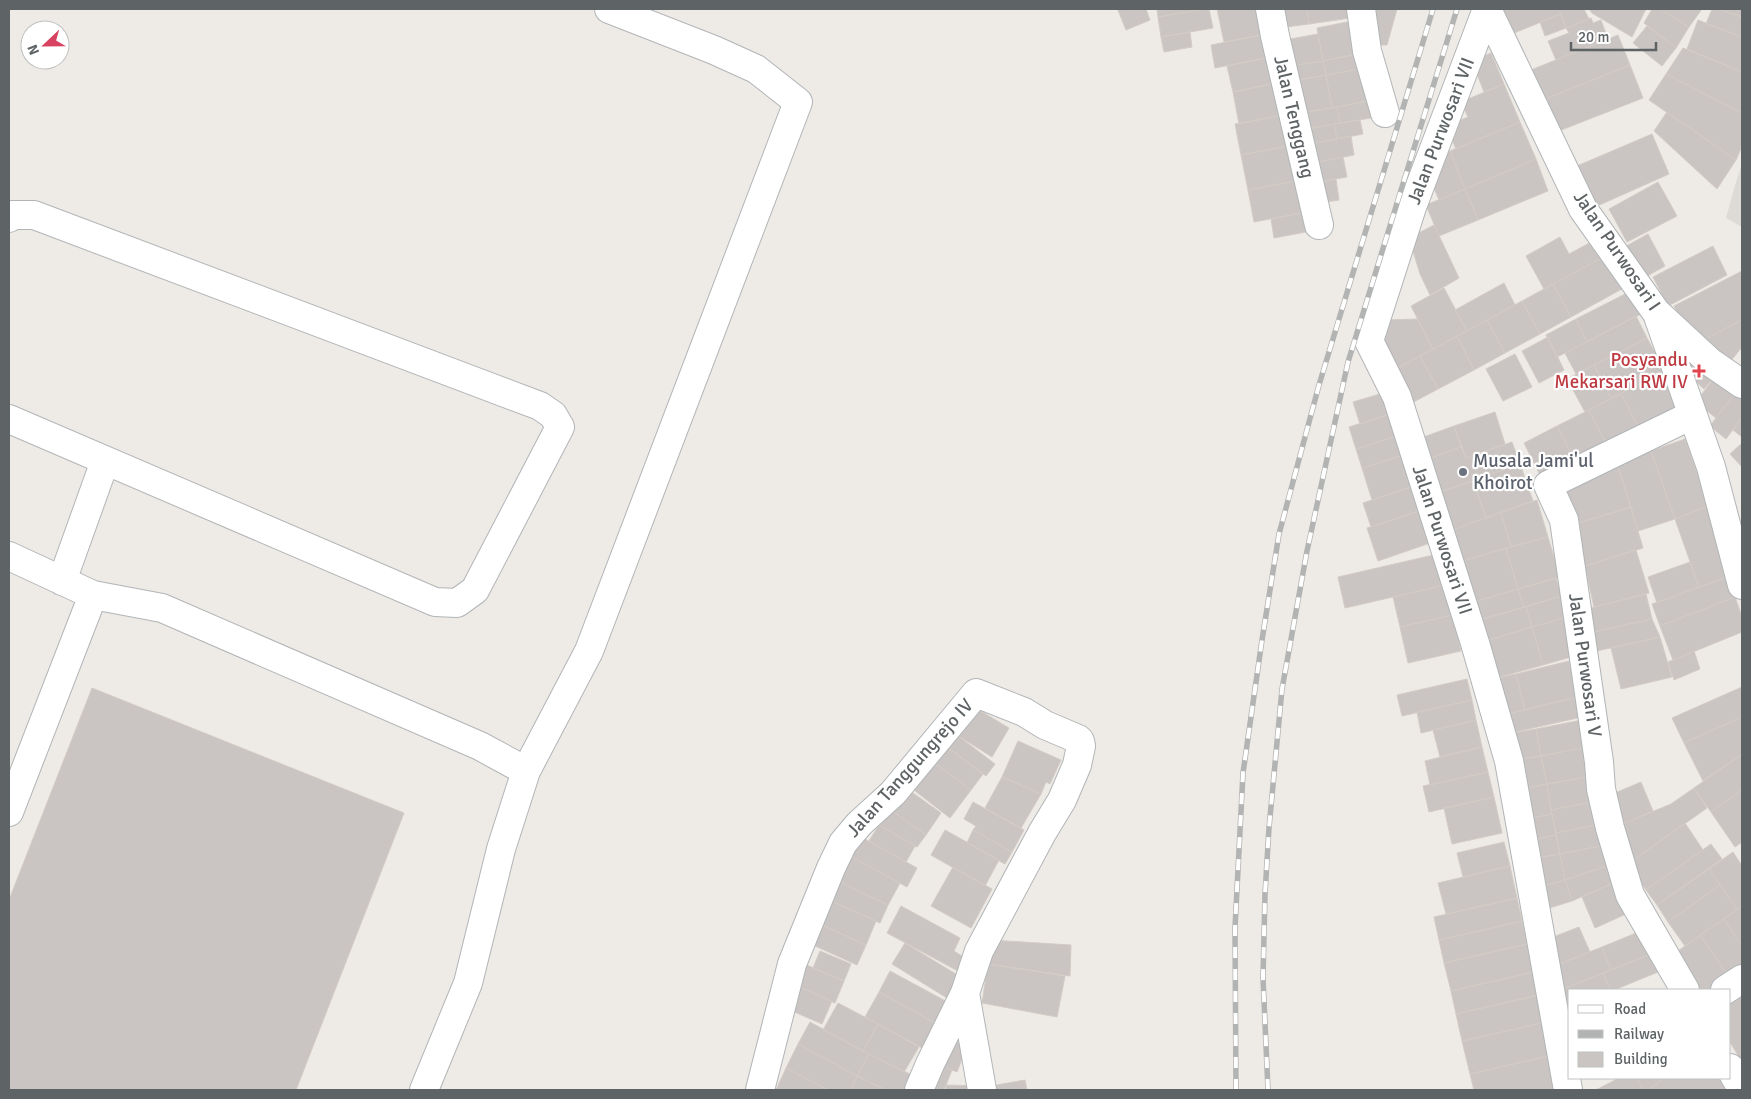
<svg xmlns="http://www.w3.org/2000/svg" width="1751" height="1099" viewBox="0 0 1751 1099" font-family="Signika,sans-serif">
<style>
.education{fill:#dedad5}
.building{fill:#cac5c3;stroke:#d3cbc5}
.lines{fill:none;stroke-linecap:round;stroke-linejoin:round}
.minor-casing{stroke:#b1b5b7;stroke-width:30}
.minor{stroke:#fff;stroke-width:28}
.rail-casing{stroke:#b2b3b3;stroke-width:5.5}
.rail{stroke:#fff;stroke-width:4;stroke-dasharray:11;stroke-linecap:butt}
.health-dot{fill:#e0444e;stroke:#fff;stroke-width:2}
.worship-dot{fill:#6b7280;stroke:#fff;stroke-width:2}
.labels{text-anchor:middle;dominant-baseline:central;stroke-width:4.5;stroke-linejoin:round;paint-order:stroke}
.street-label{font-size:19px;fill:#5e6365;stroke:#fff}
.health-label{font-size:19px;fill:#be3a42;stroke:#fff;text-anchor:end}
.worship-label{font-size:19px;fill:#5b616d;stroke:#fff;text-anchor:start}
</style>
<rect width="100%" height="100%" fill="#eeeae6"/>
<path class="education" d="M 1742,164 L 1742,227 L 1726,218 L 1736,182 Z"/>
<path class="building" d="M 1122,9 L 1146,9 L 1150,20 L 1126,30 L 1118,10 Z
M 1157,9 L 1205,9 L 1158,17 Z
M 1205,9 L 1209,9 L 1213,28 L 1161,37 L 1158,17 Z
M 1217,9 L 1267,9 L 1272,33 L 1224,42 Z
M 1280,9 L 1307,9 L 1309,24 L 1278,28 Z
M 1307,9 L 1355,9 L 1357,17 L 1309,24 Z
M 1368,9 L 1397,9 L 1387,45 L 1370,45 Z
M 1501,9 L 1559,9 L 1561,14 L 1509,35 Z
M 1559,9 L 1584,9 L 1589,19 L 1566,28 Z
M 1589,9 L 1646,9 L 1632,37 L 1592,13 Z
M 1652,9 L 1660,9 L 1689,27 L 1676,48 L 1644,23 Z
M 1660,9 L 1702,9 L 1689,27 Z
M 1712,9 L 1718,9 L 1742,17 L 1742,37 L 1706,24 Z
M 1718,9 L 1742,9 L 1742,17 Z
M 1561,14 L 1566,28 L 1545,36 L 1540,22 Z
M 1591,18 L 1593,23 L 1601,20 L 1608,39 L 1556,60 L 1548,41 L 1569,33 L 1566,28 Z
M 1357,20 L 1363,53 L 1323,61 L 1317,28 Z
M 1698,20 L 1742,37 L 1742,72 L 1687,49 Z
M 1647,26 L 1676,48 L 1662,66 L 1633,43 Z
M 1190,32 L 1192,47 L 1164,52 L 1161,37 Z
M 1272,33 L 1276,56 L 1215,68 L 1211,45 Z
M 1318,34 L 1323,61 L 1291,66 L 1285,40 Z
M 1618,35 L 1630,65 L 1538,102 L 1526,72 Z
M 1683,48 L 1742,72 L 1742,113 L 1666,74 Z
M 1363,53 L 1365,68 L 1326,75 L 1323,61 Z
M 1491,53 L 1504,84 L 1484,92 L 1472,61 Z
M 1276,56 L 1281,82 L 1233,92 L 1227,66 Z
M 1323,61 L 1326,75 L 1293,81 L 1291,66 Z
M 1630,65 L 1643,98 L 1551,134 L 1538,102 Z
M 1365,68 L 1371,100 L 1332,108 L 1326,75 Z
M 1666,74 L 1742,113 L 1742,146 L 1736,160 L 1649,100 Z
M 1326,75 L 1332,108 L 1299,113 L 1293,81 Z
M 1281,82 L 1288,114 L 1239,124 L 1233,92 Z
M 1504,84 L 1520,122 L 1456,149 L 1446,126 L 1468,117 L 1461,102 Z
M 1369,101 L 1371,118 L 1340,123 L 1337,107 Z
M 1337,107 L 1340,123 L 1302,130 L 1299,113 Z
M 1667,112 L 1736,160 L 1717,189 L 1654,131 Z
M 1288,114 L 1294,145 L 1241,155 L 1235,124 Z
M 1360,120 L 1363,134 L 1337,139 L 1334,124 Z
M 1520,122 L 1536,159 L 1465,189 L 1450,151 Z
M 1334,124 L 1337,139 L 1305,145 L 1302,130 Z
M 1652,134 L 1669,174 L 1595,207 L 1577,166 Z
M 1351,136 L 1354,155 L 1308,164 L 1305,145 Z
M 1294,145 L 1301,180 L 1248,190 L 1241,155 Z
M 1450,151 L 1465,189 L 1439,200 L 1429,176 L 1434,158 Z
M 1343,157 L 1347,177 L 1312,183 L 1308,164 Z
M 1536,159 L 1548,191 L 1478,220 L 1465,189 Z
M 1336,179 L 1339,200 L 1319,203 L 1315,183 Z
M 1301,180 L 1307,212 L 1254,222 L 1248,190 Z
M 1658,182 L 1677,216 L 1627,242 L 1609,209 Z
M 1465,189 L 1478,220 L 1439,236 L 1426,205 Z
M 1307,212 L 1311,231 L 1274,238 L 1271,219 Z
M 1434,225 L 1459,278 L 1430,295 L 1420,274 L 1409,238 Z
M 1648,234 L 1665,266 L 1640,280 L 1623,248 Z
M 1560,237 L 1569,254 L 1595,240 L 1604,257 L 1544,289 L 1526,256 Z
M 1713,246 L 1727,275 L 1668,306 L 1653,277 Z
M 1604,257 L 1629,285 L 1571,317 L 1553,284 Z
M 1742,271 L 1742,320 L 1694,345 L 1674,306 Z
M 1504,283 L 1515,305 L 1467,331 L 1455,310 Z
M 1553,284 L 1571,317 L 1540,334 L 1522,301 Z
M 1444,288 L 1467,331 L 1433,349 L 1411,306 Z
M 1633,290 L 1645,312 L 1587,342 L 1576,319 Z
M 1522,301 L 1540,334 L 1505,353 L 1487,320 Z
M 1636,316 L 1647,338 L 1576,374 L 1565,353 Z
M 1417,319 L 1433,349 L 1398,368 L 1383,337 L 1385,320 Z
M 1576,319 L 1587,342 L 1557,357 L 1546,335 Z
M 1487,320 L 1505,353 L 1474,370 L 1457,336 Z
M 1742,320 L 1742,347 L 1730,362 L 1703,340 Z
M 1457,336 L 1474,370 L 1438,389 L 1420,356 Z
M 1548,337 L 1564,370 L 1539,383 L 1522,351 Z
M 1647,338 L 1665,371 L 1611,399 L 1594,365 Z
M 1515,354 L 1532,387 L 1503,401 L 1486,369 Z
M 1694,354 L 1717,374 L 1704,389 L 1681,368 Z
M 1420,356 L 1438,389 L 1408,405 L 1390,372 Z
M 1594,365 L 1611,399 L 1585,412 L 1567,379 Z
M 1662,373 L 1680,408 L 1639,429 L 1621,393 Z
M 1717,374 L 1737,390 L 1716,418 L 1696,402 Z
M 1737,390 L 1742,393 L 1742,417 L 1726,439 L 1710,426 Z
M 1383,393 L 1390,414 L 1360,424 L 1353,402 Z
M 1621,393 L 1639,429 L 1607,446 L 1589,410 Z
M 1589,410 L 1607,446 L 1575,461 L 1557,426 Z
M 1495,412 L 1505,444 L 1466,458 L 1454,426 Z
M 1390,414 L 1397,436 L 1356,449 L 1349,427 Z
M 1742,417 L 1742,437 L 1733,430 Z
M 1454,426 L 1461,447 L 1425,460 L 1418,439 Z
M 1557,426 L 1575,461 L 1542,479 L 1524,443 Z
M 1397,436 L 1404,455 L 1362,468 L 1356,449 Z
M 1685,439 L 1709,506 L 1675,519 L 1651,451 Z
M 1512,442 L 1520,464 L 1437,493 L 1425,460 L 1461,447 L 1466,458 Z
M 1742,443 L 1742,467 L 1730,454 Z
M 1651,451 L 1675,519 L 1638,531 L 1617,463 Z
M 1404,455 L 1414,486 L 1372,500 L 1362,468 Z
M 1617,463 L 1631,507 L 1572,525 L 1558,481 Z
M 1520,464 L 1533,501 L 1486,518 L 1473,480 Z
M 1473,481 L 1486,518 L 1450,531 L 1437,493 Z
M 1414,486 L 1422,510 L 1371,527 L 1363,503 Z
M 1537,500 L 1548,537 L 1511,547 L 1501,512 Z
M 1709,506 L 1727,577 L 1699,587 L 1675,519 Z
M 1631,507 L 1643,548 L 1585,566 L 1572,525 Z
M 1422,510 L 1433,542 L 1378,561 L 1367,528 Z
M 1501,512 L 1511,547 L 1459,562 L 1450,531 Z
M 1548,537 L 1560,577 L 1518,589 L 1506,548 Z
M 1506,548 L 1518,589 L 1471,603 L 1459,562 Z
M 1636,550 L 1649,593 L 1594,607 L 1585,566 Z
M 1438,554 L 1445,585 L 1345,608 L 1338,577 Z
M 1690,562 L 1699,587 L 1657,603 L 1648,577 Z
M 1727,577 L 1735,597 L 1660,626 L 1652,604 Z
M 1556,578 L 1561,596 L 1524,607 L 1518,589 Z
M 1445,585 L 1452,615 L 1400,627 L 1393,597 Z
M 1518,589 L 1524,607 L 1476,621 L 1471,603 Z
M 1646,594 L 1652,619 L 1588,633 L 1582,610 Z
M 1561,596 L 1568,617 L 1532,627 L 1526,607 Z
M 1735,597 L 1742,617 L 1742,632 L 1673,660 L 1660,626 Z
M 1526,607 L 1532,627 L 1482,642 L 1476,621 Z
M 1452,615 L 1461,651 L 1408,663 L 1400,627 Z
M 1568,617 L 1578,655 L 1543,665 L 1532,627 Z
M 1652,619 L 1660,637 L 1592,652 L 1588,633 Z
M 1532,627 L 1543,665 L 1493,679 L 1482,642 Z
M 1660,637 L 1672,677 L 1621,689 L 1611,648 Z
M 1694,651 L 1700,669 L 1674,680 L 1668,662 Z
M 1569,661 L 1578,697 L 1525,710 L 1516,674 Z
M 1516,674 L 1525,710 L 1502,715 L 1493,679 Z
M 1467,679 L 1472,700 L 1402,716 L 1397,695 Z
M 1742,687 L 1742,717 L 1684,743 L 1672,718 Z
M 92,688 L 404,813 L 296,1090 L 9,1090 L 9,900 Z
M 1578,697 L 1582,717 L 1506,734 L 1502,715 Z
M 1472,700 L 1476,720 L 1421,733 L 1417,712 Z
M 974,707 L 1009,728 L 992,757 L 957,735 Z
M 1742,717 L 1742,754 L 1703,781 L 1684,743 Z
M 1476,720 L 1482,747 L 1440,757 L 1433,730 Z
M 1582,720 L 1587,747 L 1541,756 L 1536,729 Z
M 1536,729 L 1541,756 L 1511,761 L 1506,734 Z
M 957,735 L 995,764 L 986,776 L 947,747 Z
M 1018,741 L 1061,760 L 1050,784 L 1046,782 L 1041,794 L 1002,777 Z
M 947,747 L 983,774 L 971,790 L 935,763 Z
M 1482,747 L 1488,772 L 1430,785 L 1425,761 Z
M 1587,747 L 1592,776 L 1547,784 L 1541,756 Z
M 1742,754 L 1742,790 L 1711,812 L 1694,788 Z
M 1541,756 L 1547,784 L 1516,790 L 1511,761 Z
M 927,763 L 932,768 L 935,763 L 971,790 L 950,818 L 910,787 Z
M 1488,772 L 1494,797 L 1429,812 L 1423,786 Z
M 1592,776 L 1597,801 L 1551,810 L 1547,784 Z
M 1002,777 L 1041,794 L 1021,828 L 985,808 Z
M 1641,782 L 1653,811 L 1616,827 L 1608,796 Z
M 1547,784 L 1552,814 L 1522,820 L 1516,790 Z
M 906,788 L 941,813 L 926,835 L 891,810 Z
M 1694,788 L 1707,808 L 1628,864 L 1613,828 L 1671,804 Z
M 1742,790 L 1742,842 L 1735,847 L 1711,812 Z
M 1494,797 L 1502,833 L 1452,844 L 1444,808 Z
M 1597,801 L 1601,824 L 1556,833 L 1551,810 Z
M 973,802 L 1024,830 L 1012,852 L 973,830 L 976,826 L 964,819 Z
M 891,810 L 926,835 L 917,847 L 879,825 Z
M 1552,814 L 1556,835 L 1526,841 L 1522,820 Z
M 1685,823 L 1703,850 L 1646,890 L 1628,864 Z
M 1601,824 L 1605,845 L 1560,854 L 1556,833 Z
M 879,825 L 915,846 L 906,862 L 869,841 Z
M 945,830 L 999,860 L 985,886 L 931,855 Z
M 973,830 L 1012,852 L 1005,864 L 967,843 Z
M 1556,835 L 1560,854 L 1529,859 L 1526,841 Z
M 863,838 L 917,868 L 907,887 L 852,857 Z
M 1504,842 L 1510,866 L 1463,877 L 1457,853 Z
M 1711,844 L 1722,859 L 1657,905 L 1646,890 Z
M 1605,845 L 1607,866 L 1565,880 L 1560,854 Z
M 1733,852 L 1742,866 L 1742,906 L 1737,910 L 1709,869 Z
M 1560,854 L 1565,880 L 1536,888 L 1529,859 Z
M 852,857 L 900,883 L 888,905 L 838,881 Z
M 1510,866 L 1517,898 L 1446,914 L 1438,883 Z
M 1607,866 L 1613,883 L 1572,901 L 1565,880 Z
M 953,867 L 992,889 L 971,928 L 931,906 Z
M 1709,869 L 1720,885 L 1668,922 L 1657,905 Z
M 1565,880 L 1572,901 L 1543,910 L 1536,888 Z
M 838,881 L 888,905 L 880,923 L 829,900 Z
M 1613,883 L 1626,914 L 1595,928 L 1582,897 Z
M 1720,885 L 1737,910 L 1685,946 L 1668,922 Z
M 1517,898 L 1522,921 L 1439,940 L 1434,917 Z
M 833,902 L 876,921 L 866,945 L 822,925 Z
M 901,906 L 960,938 L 954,951 L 965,958 L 958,971 L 887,933 Z
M 1742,906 L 1742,946 L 1724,919 Z
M 1724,919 L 1742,946 L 1742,968 L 1729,977 L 1700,935 Z
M 1522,921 L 1527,944 L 1444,963 L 1439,940 Z
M 822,925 L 866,945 L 857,965 L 813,945 Z
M 1579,927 L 1590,952 L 1553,967 L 1543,941 Z
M 1641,931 L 1651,954 L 1611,970 L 1602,947 Z
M 1700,935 L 1729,977 L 1710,990 L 1699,990 L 1674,954 Z
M 990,940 L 1071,945 L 1070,976 L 988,964 Z
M 905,943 L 959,976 L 947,998 L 892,964 Z
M 1527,944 L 1534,972 L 1451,991 L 1444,963 Z
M 1602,947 L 1611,970 L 1559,991 L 1549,968 Z
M 820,951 L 851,964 L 844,981 L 813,968 Z
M 1651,954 L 1658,972 L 1614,990 L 1610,990 L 1603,973 Z
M 802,963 L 844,981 L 835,1003 L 793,984 Z
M 988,964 L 1065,976 L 1057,1017 L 982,1003 Z
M 890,971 L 951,1004 L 939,1025 L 879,992 Z
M 1534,972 L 1539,995 L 1456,1014 L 1451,991 Z
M 1603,973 L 1610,990 L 1570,990 L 1570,1011 L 1562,1014 L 1552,993 Z
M 793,984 L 832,1001 L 822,1024 L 783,1007 Z
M 1742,986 L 1742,1062 L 1730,1042 L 1730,993 Z
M 879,992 L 939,1025 L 926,1050 L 865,1017 Z
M 1539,995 L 1546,1022 L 1462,1041 L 1456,1014 Z
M 838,1003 L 878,1024 L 863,1051 L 823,1030 Z
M 810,1022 L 869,1054 L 857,1076 L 798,1044 Z
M 1546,1022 L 1553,1055 L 1470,1074 L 1462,1041 Z
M 878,1024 L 919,1047 L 904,1072 L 863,1051 Z
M 948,1038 L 967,1046 L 957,1072 L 937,1064 Z
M 798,1044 L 857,1076 L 851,1090 L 828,1090 L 786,1068 Z
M 869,1054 L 916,1077 L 910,1090 L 886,1090 L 857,1076 Z
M 1553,1055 L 1561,1090 L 1474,1090 L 1470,1074 Z
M 937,1064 L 952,1070 L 944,1090 L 932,1090 Z
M 786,1068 L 828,1090 L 776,1090 Z
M 857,1076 L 886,1090 L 851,1090 Z
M 1619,1078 L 1637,1078 L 1643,1090 L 1596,1090 Z
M 1637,1078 L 1665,1078 L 1648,1090 L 1643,1090 Z
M 1665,1078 L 1724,1078 L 1727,1090 L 1648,1090 Z
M 1025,1080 L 1027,1090 L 992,1090 L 991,1086 Z
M 946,1085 L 979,1086 L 979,1090 L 946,1090 Z"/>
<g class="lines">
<defs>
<path id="minor" d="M 1270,9 L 1275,36 L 1319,225
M 1361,9 L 1367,51 L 1385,113
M 1487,9 L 1412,207 L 1369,341 L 1397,397 L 1475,643 L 1509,761 L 1568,1090
M 1487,9 L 1583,209 L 1656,312 L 1710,362 L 1742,384
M 9,218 L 12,215 L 34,215 L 540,406 L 553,415 L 560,427 L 475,590 L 457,603 L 435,602 L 9,419
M 1658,316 L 1711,467 L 1742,585
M 9,556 L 93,595 L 162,608 L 480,746 L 526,771 L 501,849 L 468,983 L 424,1090
M 62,581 L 105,461
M 526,771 L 589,651 L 798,102 L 756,69 L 714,50 L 609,9
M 9,812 L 93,595
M 1685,990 L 1630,895 L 1610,828 L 1601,789 L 1599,762 L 1564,520 L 1548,485 L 1692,415
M 1725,990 L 1742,979
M 965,993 L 982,1090
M 1730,1068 L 1742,1089
M 760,1090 L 792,964 L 831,868 L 843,843 L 859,824 L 893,793 L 976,693 L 1024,712 L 1045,725 L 1078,739 L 1080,741 L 1081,746 L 1077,765 L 1062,800 L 1042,833 L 979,951 L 965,993 L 930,1064 L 919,1090"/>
</defs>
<use href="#minor" class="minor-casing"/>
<use href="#minor" class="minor"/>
<defs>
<path id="rail" d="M 1236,1090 L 1235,928 L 1243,773 L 1262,640 L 1279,534 L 1319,385 L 1433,9
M 1268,1090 L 1263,978 L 1265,894 L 1269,828 L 1282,689 L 1307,551 L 1348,362 L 1457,9"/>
</defs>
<use href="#rail" class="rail-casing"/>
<use href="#rail" class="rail"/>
</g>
<path class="health-dot" d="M1696.5 363.5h5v5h5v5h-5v5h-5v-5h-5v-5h5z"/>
<circle class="worship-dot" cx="1463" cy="472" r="5"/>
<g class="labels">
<g class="street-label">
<text transform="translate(1294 117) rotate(77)">Jalan Tenggang</text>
<text transform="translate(1441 131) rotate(-69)">Jalan Purwosari VII</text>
<text transform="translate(1617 251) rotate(56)">Jalan Purwosari I</text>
<text transform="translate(1442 540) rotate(72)">Jalan Purwosari VII</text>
<text transform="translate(1585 665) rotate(82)">Jalan Purwosari V</text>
<text transform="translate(910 768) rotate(-48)">Jalan Tanggungrejo IV</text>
</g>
<g class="health-label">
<text x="1688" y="360">Posyandu<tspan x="1688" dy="22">Mekarsari RW IV</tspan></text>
</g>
<g class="worship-label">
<text x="1473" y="461">Musala Jami'ul<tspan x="1473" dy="22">Khoirot</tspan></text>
</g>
</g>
<rect width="1751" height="1099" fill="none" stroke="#5e6365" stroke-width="20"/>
<rect x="1568" y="989" width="162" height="90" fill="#ffffff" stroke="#bfc1c1"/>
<rect x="1578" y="1005" width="25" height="8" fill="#ffffff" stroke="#bfc1c1"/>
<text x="1614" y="1014" font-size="15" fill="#5e6365">Road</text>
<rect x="1578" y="1030" width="25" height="8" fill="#b2b3b3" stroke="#bfc1c1"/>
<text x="1614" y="1039" font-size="15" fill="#5e6365">Railway</text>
<rect x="1578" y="1052" width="25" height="15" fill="#cac5c3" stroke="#bfc1c1"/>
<text x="1614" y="1064" font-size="15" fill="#5e6365">Building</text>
<g transform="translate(45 45) rotate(248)"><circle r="24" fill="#ffffff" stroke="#bfc1c1"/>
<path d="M0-4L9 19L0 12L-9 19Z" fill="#d74361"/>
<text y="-8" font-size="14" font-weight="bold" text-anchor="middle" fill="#5e6365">N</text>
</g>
<path d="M1571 42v8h85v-8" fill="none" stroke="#5e6365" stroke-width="2.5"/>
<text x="1578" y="42" font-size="15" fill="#5e6365" stroke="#ffffff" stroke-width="4" paint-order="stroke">20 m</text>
</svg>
